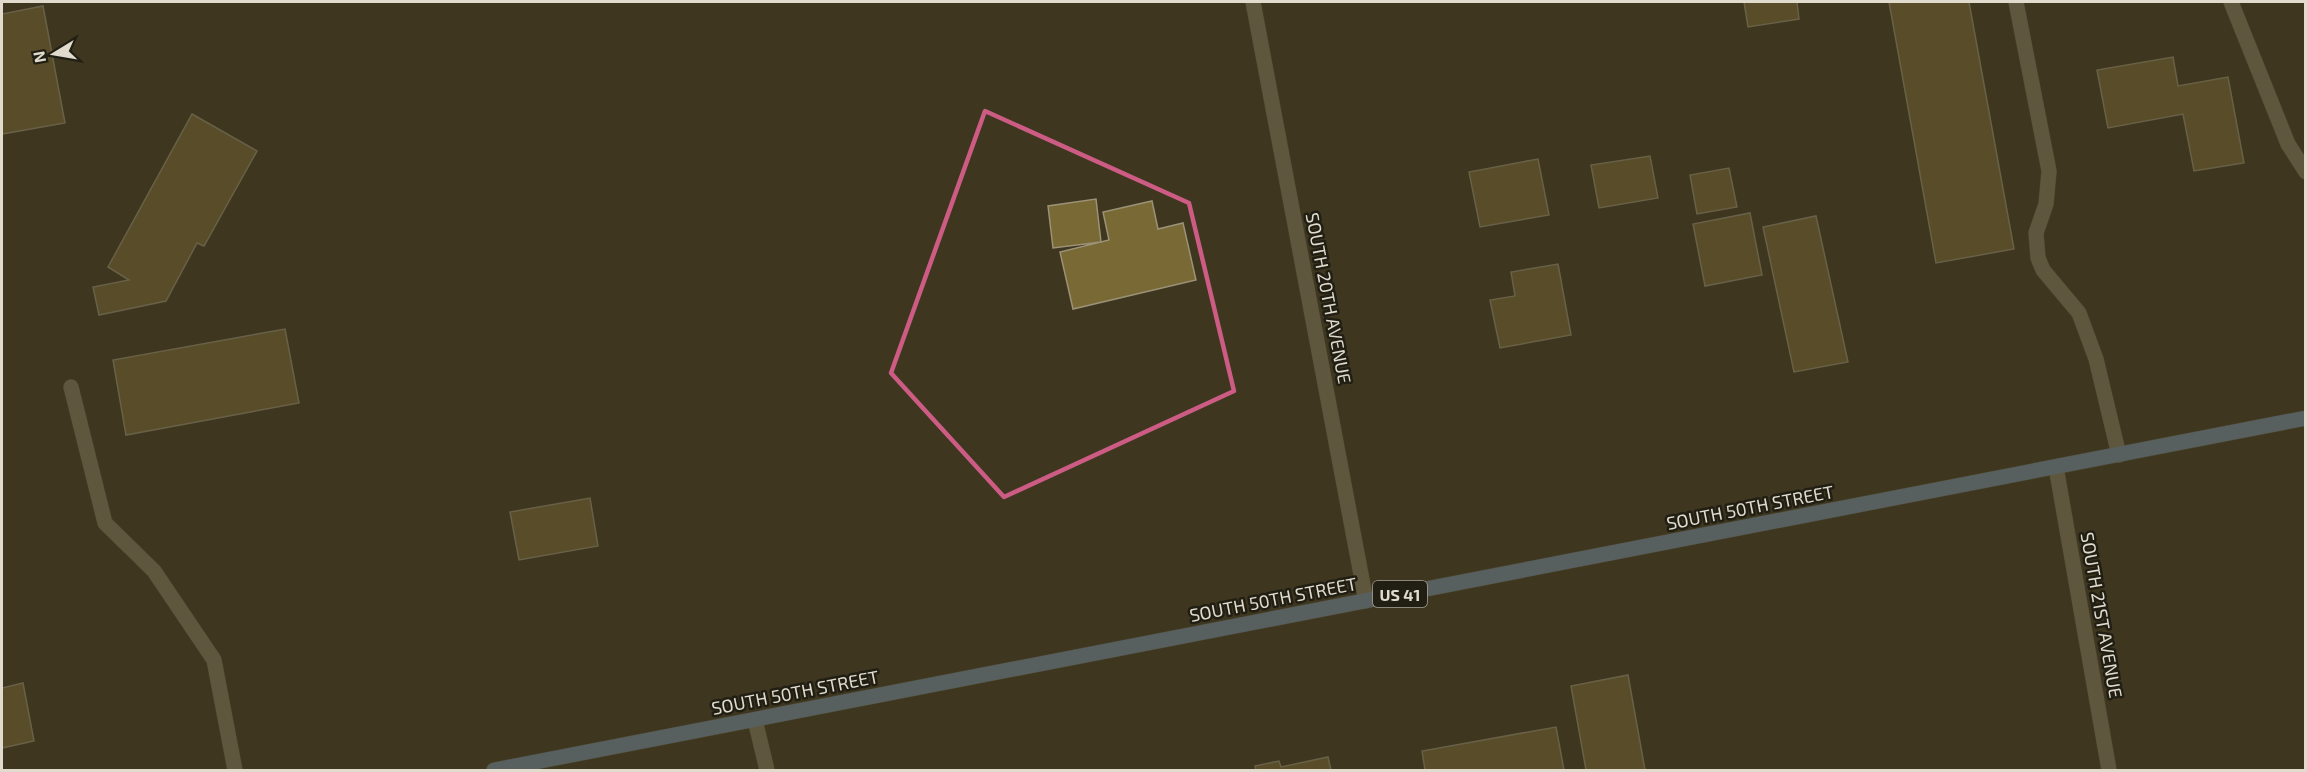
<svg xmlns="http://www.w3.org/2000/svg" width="2307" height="772" viewBox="0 0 2307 772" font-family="'Exo 2',sans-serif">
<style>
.building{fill:#796934;stroke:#9b9278;stroke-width:1.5}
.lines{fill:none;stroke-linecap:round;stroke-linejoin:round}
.service-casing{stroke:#59533e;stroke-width:16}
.minor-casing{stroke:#59533e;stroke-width:16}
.primary-casing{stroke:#59533e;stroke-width:16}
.service{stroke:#867e64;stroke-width:15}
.minor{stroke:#867e64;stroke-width:15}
.primary{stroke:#7592aa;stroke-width:15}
.marked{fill:none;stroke:#cc5c83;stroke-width:4.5;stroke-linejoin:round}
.labels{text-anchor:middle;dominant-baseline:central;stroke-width:5;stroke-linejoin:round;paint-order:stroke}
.shield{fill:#211e14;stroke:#a7a296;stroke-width:1.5}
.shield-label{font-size:16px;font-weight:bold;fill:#e0dbcd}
.street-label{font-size:18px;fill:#e0dbcd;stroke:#211e14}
</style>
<rect width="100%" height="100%" fill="#3e361f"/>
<path class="building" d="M 1744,2 L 1797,2 L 1799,19 L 1748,27 Z
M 1889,2 L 1969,2 L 2014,249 L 1936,263 Z
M 43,6 L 65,123 L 2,134 L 2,14 Z
M 2173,57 L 2178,86 L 2228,77 L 2244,163 L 2194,171 L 2183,114 L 2108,128 L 2097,70 Z
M 192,114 L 257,151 L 204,246 L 197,243 L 166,301 L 99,315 L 93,287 L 129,280 L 108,267 Z
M 1650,156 L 1658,198 L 1599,208 L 1591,165 Z
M 1538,159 L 1549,215 L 1480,227 L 1469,172 Z
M 1729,168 L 1737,207 L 1697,214 L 1690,175 Z
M 1096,199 L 1101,242 L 1053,248 L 1048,206 Z
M 1152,201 L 1158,229 L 1183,223 L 1196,280 L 1073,309 L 1060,252 L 1109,240 L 1103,212 Z
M 1750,213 L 1762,275 L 1705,286 L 1693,224 Z
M 1816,216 L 1848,362 L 1794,372 L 1763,227 Z
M 1558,264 L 1571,335 L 1500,348 L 1490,300 L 1515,296 L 1511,272 Z
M 285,329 L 299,403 L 126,435 L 113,360 Z
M 590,498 L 598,546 L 519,560 L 510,512 Z
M 1628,675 L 1645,770 L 1586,770 L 1571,686 Z
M 23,683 L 34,741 L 2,748 L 2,688 Z
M 1556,727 L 1564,770 L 1425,770 L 1422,751 Z
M 1328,757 L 1331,770 L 1256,770 L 1255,766 L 1279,761 L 1281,767 Z"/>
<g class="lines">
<defs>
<path id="service" d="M 2016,2 L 2049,171 L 2046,204 L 2036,233 L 2038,258 L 2043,270 L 2079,313 L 2096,359 L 2119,455
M 71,387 L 105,523 L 154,571 L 214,660 L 235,770
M 755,720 L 767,770"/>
<path id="minor" d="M 1253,2 L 1366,601
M 2231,2 L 2288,144 L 2306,172
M 2056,467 L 2109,770"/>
<path id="primary" d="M 494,770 L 2306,418"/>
</defs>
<use href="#service" class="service-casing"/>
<use href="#minor" class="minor-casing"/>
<use href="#primary" class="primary-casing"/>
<use href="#service" class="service"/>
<use href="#minor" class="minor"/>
<use href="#primary" class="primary"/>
</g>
<path d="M0 0H2307V772H0ZM 985,111 L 1189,203 L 1234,391 L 1004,497 L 891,373 Z" fill="#3e361f" fill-opacity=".55" fill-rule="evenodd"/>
<path class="marked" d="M 985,111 L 1189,203 L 1234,391 L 1004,497 L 891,373 Z"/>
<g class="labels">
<rect class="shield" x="1373" y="581" width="54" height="26" rx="4.5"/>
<g class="shield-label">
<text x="1400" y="594">US 41</text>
</g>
<g class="street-label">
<text transform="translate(1329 298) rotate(79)">SOUTH 20TH AVENUE</text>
<text transform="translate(1750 507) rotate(-11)">SOUTH 50TH STREET</text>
<text transform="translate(1273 599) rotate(-11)">SOUTH 50TH STREET</text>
<text transform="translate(2102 615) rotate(80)">SOUTH 21ST AVENUE</text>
<text transform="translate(795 692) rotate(-11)">SOUTH 50TH STREET</text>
</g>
</g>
<rect width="2307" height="772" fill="none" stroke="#e0dbcd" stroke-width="6"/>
<g transform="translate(54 54) rotate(259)" stroke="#211e14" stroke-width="4.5" paint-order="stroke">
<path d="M0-4.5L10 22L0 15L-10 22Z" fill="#e0dbcd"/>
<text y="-9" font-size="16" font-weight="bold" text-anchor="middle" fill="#e0dbcd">N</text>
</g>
</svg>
